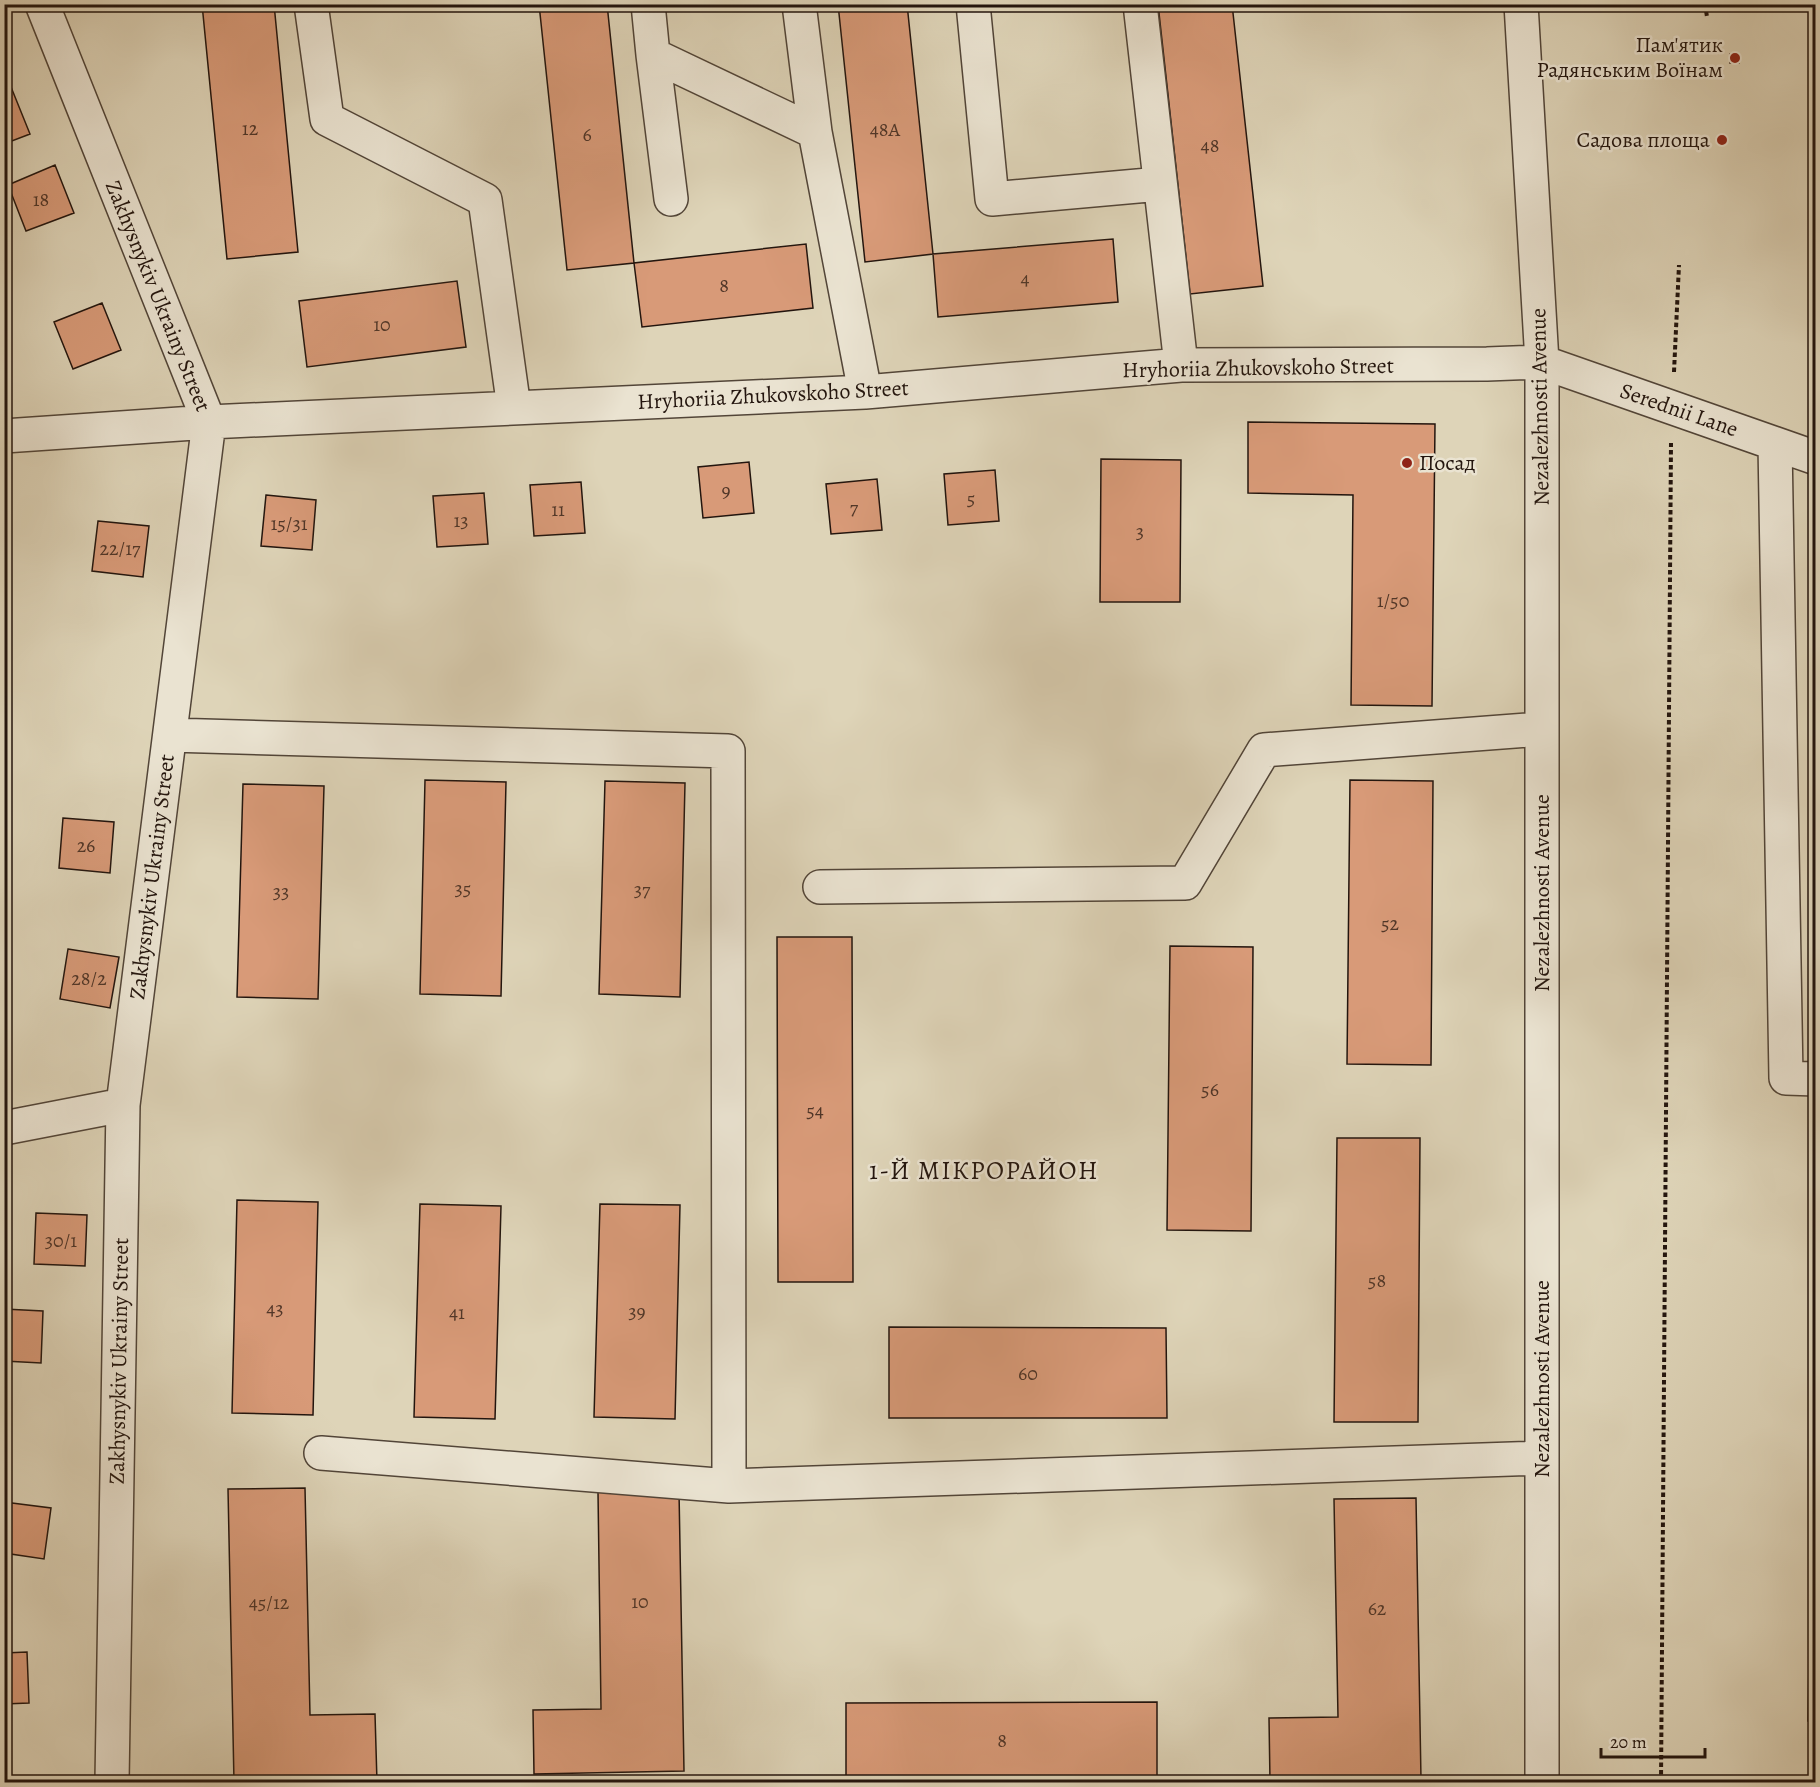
<svg xmlns="http://www.w3.org/2000/svg" width="1820" height="1787" viewBox="0 0 1820 1787" font-family="Alegreya,serif">
<style>
.building{fill:#d89a78;stroke:#23150e;stroke-width:1.5}
.lines{fill:none;stroke-linecap:round;stroke-linejoin:round}
.minor-casing{stroke:#524538;stroke-width:36}
.path{stroke:#23150e;stroke-width:4;stroke-dasharray:4.5 3;stroke-linecap:butt}
.minor{stroke:#eae3d1;stroke-width:33}
.poi-dot{fill:#8f2418;stroke:#eae3d1;stroke-width:2}
.labels{text-anchor:middle;dominant-baseline:central;stroke-width:5;stroke-linejoin:round;paint-order:stroke}
.number-label{font-size:20px;fill:#503628}
.poi-label{font-size:22px;fill:#23150e;stroke:#eae3d1;text-anchor:end}
.street-label{font-size:22px;fill:#23150e;stroke:#eae3d1}
.quarter-label{font-size:26px;letter-spacing:1.5px;fill:#23150e;stroke:#eae3d1}
</style>
<rect width="100%" height="100%" fill="#ded4b8"/>
<filter id="stains"><feTurbulence type="fractalNoise" baseFrequency=".00333" numOctaves="4"/><feColorMatrix values="0 0 0 0 .2 0 0 0 0 .09 0 0 0 0 .02 0 0 0 .5 -.17"/></filter>
<radialGradient id="worn" r=".72"><stop offset=".6" stop-color="#630" stop-opacity="0"/><stop offset="1" stop-color="#630" stop-opacity=".3"/></radialGradient>
<path class="building" d="M 202,4 L 274,4 L 298,252 L 227,259 Z
M 539,4 L 607,4 L 634,263 L 567,270 Z
M 838,4 L 907,4 L 933,254 L 865,262 Z
M 1158,4 L 1232,4 L 1263,286 L 1190,294 Z
M 1730,54 L 1739,54 L 1739,63 L 1730,63 Z
M 11,87 L 30,134 L 4,144 L 4,89 Z
M 55,165 L 74,213 L 26,231 L 8,185 Z
M 1113,239 L 1118,302 L 938,317 L 933,254 Z
M 806,244 L 813,308 L 642,327 L 634,263 Z
M 457,281 L 466,347 L 307,367 L 299,301 Z
M 102,303 L 121,350 L 73,369 L 54,322 Z
M 1248,422 L 1435,424 L 1432,706 L 1351,705 L 1353,495 L 1248,493 Z
M 1101,459 L 1181,460 L 1180,602 L 1100,602 Z
M 749,462 L 754,513 L 703,518 L 698,467 Z
M 995,470 L 999,521 L 948,525 L 944,474 Z
M 877,479 L 882,530 L 831,534 L 826,484 Z
M 581,482 L 585,533 L 534,536 L 530,485 Z
M 484,493 L 488,544 L 437,547 L 433,496 Z
M 266,495 L 316,500 L 312,550 L 261,546 Z
M 98,521 L 149,526 L 143,577 L 92,571 Z
M 425,780 L 506,782 L 501,996 L 420,994 Z
M 1350,780 L 1433,781 L 1431,1065 L 1347,1064 Z
M 605,781 L 685,783 L 680,997 L 599,994 Z
M 243,784 L 324,786 L 318,999 L 237,997 Z
M 63,818 L 114,822 L 110,873 L 59,868 Z
M 777,937 L 852,937 L 853,1282 L 778,1282 Z
M 1170,946 L 1253,947 L 1251,1231 L 1167,1230 Z
M 68,949 L 119,957 L 110,1008 L 60,999 Z
M 1337,1138 L 1420,1138 L 1418,1422 L 1334,1422 Z
M 237,1200 L 318,1202 L 313,1415 L 232,1413 Z
M 420,1204 L 501,1206 L 495,1419 L 414,1417 Z
M 600,1204 L 680,1205 L 675,1419 L 594,1417 Z
M 36,1213 L 87,1215 L 85,1266 L 34,1264 Z
M 4,1309 L 43,1311 L 41,1363 L 4,1361 Z
M 889,1327 L 1166,1328 L 1167,1418 L 889,1418 Z
M 1812,1477 L 1816,1477 L 1816,1721 L 1808,1721 Z
M 305,1488 L 310,1715 L 375,1714 L 377,1782 L 234,1782 L 228,1489 Z
M 679,1491 L 684,1771 L 534,1774 L 533,1710 L 601,1709 L 598,1492 Z
M 1416,1498 L 1421,1779 L 1270,1781 L 1269,1718 L 1338,1717 L 1334,1499 Z
M 4,1502 L 51,1508 L 44,1559 L 4,1553 Z
M 27,1652 L 29,1703 L 4,1704 L 4,1653 Z
M 1157,1702 L 1157,1777 L 846,1778 L 846,1703 Z"/>
<g class="lines">
<defs>
<path id="minor" d="M 42,4 L 209,422 L 123,1105 L 112,1782
M 311,4 L 327,119 L 485,200 L 514,408
M 648,4 L 653,55
M 799,4 L 815,132
M 973,4 L 992,199 L 1160,184
M 1140,4 L 1181,365
M 1521,4 L 1542,362 L 1542,1782
M 671,199 L 653,55 L 815,132 L 865,392
M 4,436 L 209,422 L 865,392 L 1181,365 L 1487,364 L 1542,362 L 1816,458
M 1775,444 L 1786,1078 L 1816,1079
M 170,735 L 728,751 L 729,1486 L 1542,1458
M 820,887 L 1185,883 L 1264,750 L 1541,729
M 4,1128 L 123,1105
M 321,1453 L 729,1486"/>
</defs>
<use href="#minor" class="minor-casing"/>
<path class="path" d="M 1705,4 L 1707,17
M 1674,372 L 1679,265
M 1661,1782 L 1671,443"/>
<use href="#minor" class="minor"/>
</g>
<g class="poi-dot">
<circle cx="1735" cy="58" r="6"/>
<circle cx="1722" cy="140" r="6"/>
<circle cx="1407" cy="463" r="6"/>
</g>
<g class="labels">
<g class="number-label">
<text x="250" y="128">12</text>
<text x="885" y="129">48А</text>
<text x="587" y="134">6</text>
<text x="1210" y="145">48</text>
<text x="41" y="199">18</text>
<text x="1025" y="278">4</text>
<text x="724" y="285">8</text>
<text x="382" y="324">10</text>
<text x="726" y="490">9</text>
<text x="971" y="498">5</text>
<text x="854" y="507">7</text>
<text x="558" y="509">11</text>
<text x="461" y="520">13</text>
<text x="289" y="523">15/31</text>
<text x="1140" y="531">3</text>
<text x="120" y="548">22/17</text>
<text x="1393" y="600">1/50</text>
<text x="86" y="845">26</text>
<text x="463" y="888">35</text>
<text x="642" y="889">37</text>
<text x="281" y="891">33</text>
<text x="1390" y="923">52</text>
<text x="89" y="978">28/2</text>
<text x="1210" y="1089">56</text>
<text x="815" y="1110">54</text>
<text x="61" y="1240">30/1</text>
<text x="1377" y="1280">58</text>
<text x="275" y="1308">43</text>
<text x="637" y="1311">39</text>
<text x="457" y="1312">41</text>
<text x="1028" y="1373">60</text>
<text x="640" y="1601">10</text>
<text x="269" y="1602">45/12</text>
<text x="1377" y="1608">62</text>
<text x="1002" y="1740">8</text>
</g>
<g class="poi-label">
<text x="1723" y="45">Пам'ятик<tspan x="1723" dy="25">Радянським Воїнам</tspan></text>
<text x="1710" y="140">Садова площа</text>
<text x="1419" y="463" text-anchor="start">Посад</text>
</g>
<g class="street-label">
<text transform="translate(158 296) rotate(68)">Zakhysnykiv Ukrainy Street</text>
<text transform="translate(1258 368) rotate(-1)">Hryhoriia Zhukovskoho Street</text>
<text transform="translate(773 395) rotate(-3)">Hryhoriia Zhukovskoho Street</text>
<text transform="translate(1540 407) rotate(-91)">Nezalezhnosti Avenue</text>
<text transform="translate(1679 410) rotate(19)">Serednii Lane</text>
<text transform="translate(152 877) rotate(-83)">Zakhysnykiv Ukrainy Street</text>
<text transform="translate(1542 893) rotate(-90)">Nezalezhnosti Avenue</text>
<text transform="translate(119 1361) rotate(-89)">Zakhysnykiv Ukrainy Street</text>
<text transform="translate(1542 1379) rotate(-90)">Nezalezhnosti Avenue</text>
</g>
<g class="quarter-label">
<text x="984" y="1170">1-Й МІКРОРАЙОН</text>
</g>
</g>
<rect width="1820" height="1787" fill="none" stroke="#ded4b8" stroke-width="24"/>
<rect x="6" y="6" width="1808" height="1775" fill="none" stroke="#23150e" stroke-width="3"/>
<rect x="12" y="12" width="1796" height="1763" fill="none" stroke="#23150e" stroke-width="1.5"/>
<path d="M1601 1748v9h104v-9" fill="none" stroke="#23150e" stroke-width="3"/>
<text x="1610" y="1748" font-size="18" fill="#23150e" stroke="#eae3d1" stroke-width="4.5" paint-order="stroke">20 m</text>
<rect width="100%" height="100%" filter="url(#stains)"/>
<rect width="100%" height="100%" fill="url(#worn)"/>
</svg>
